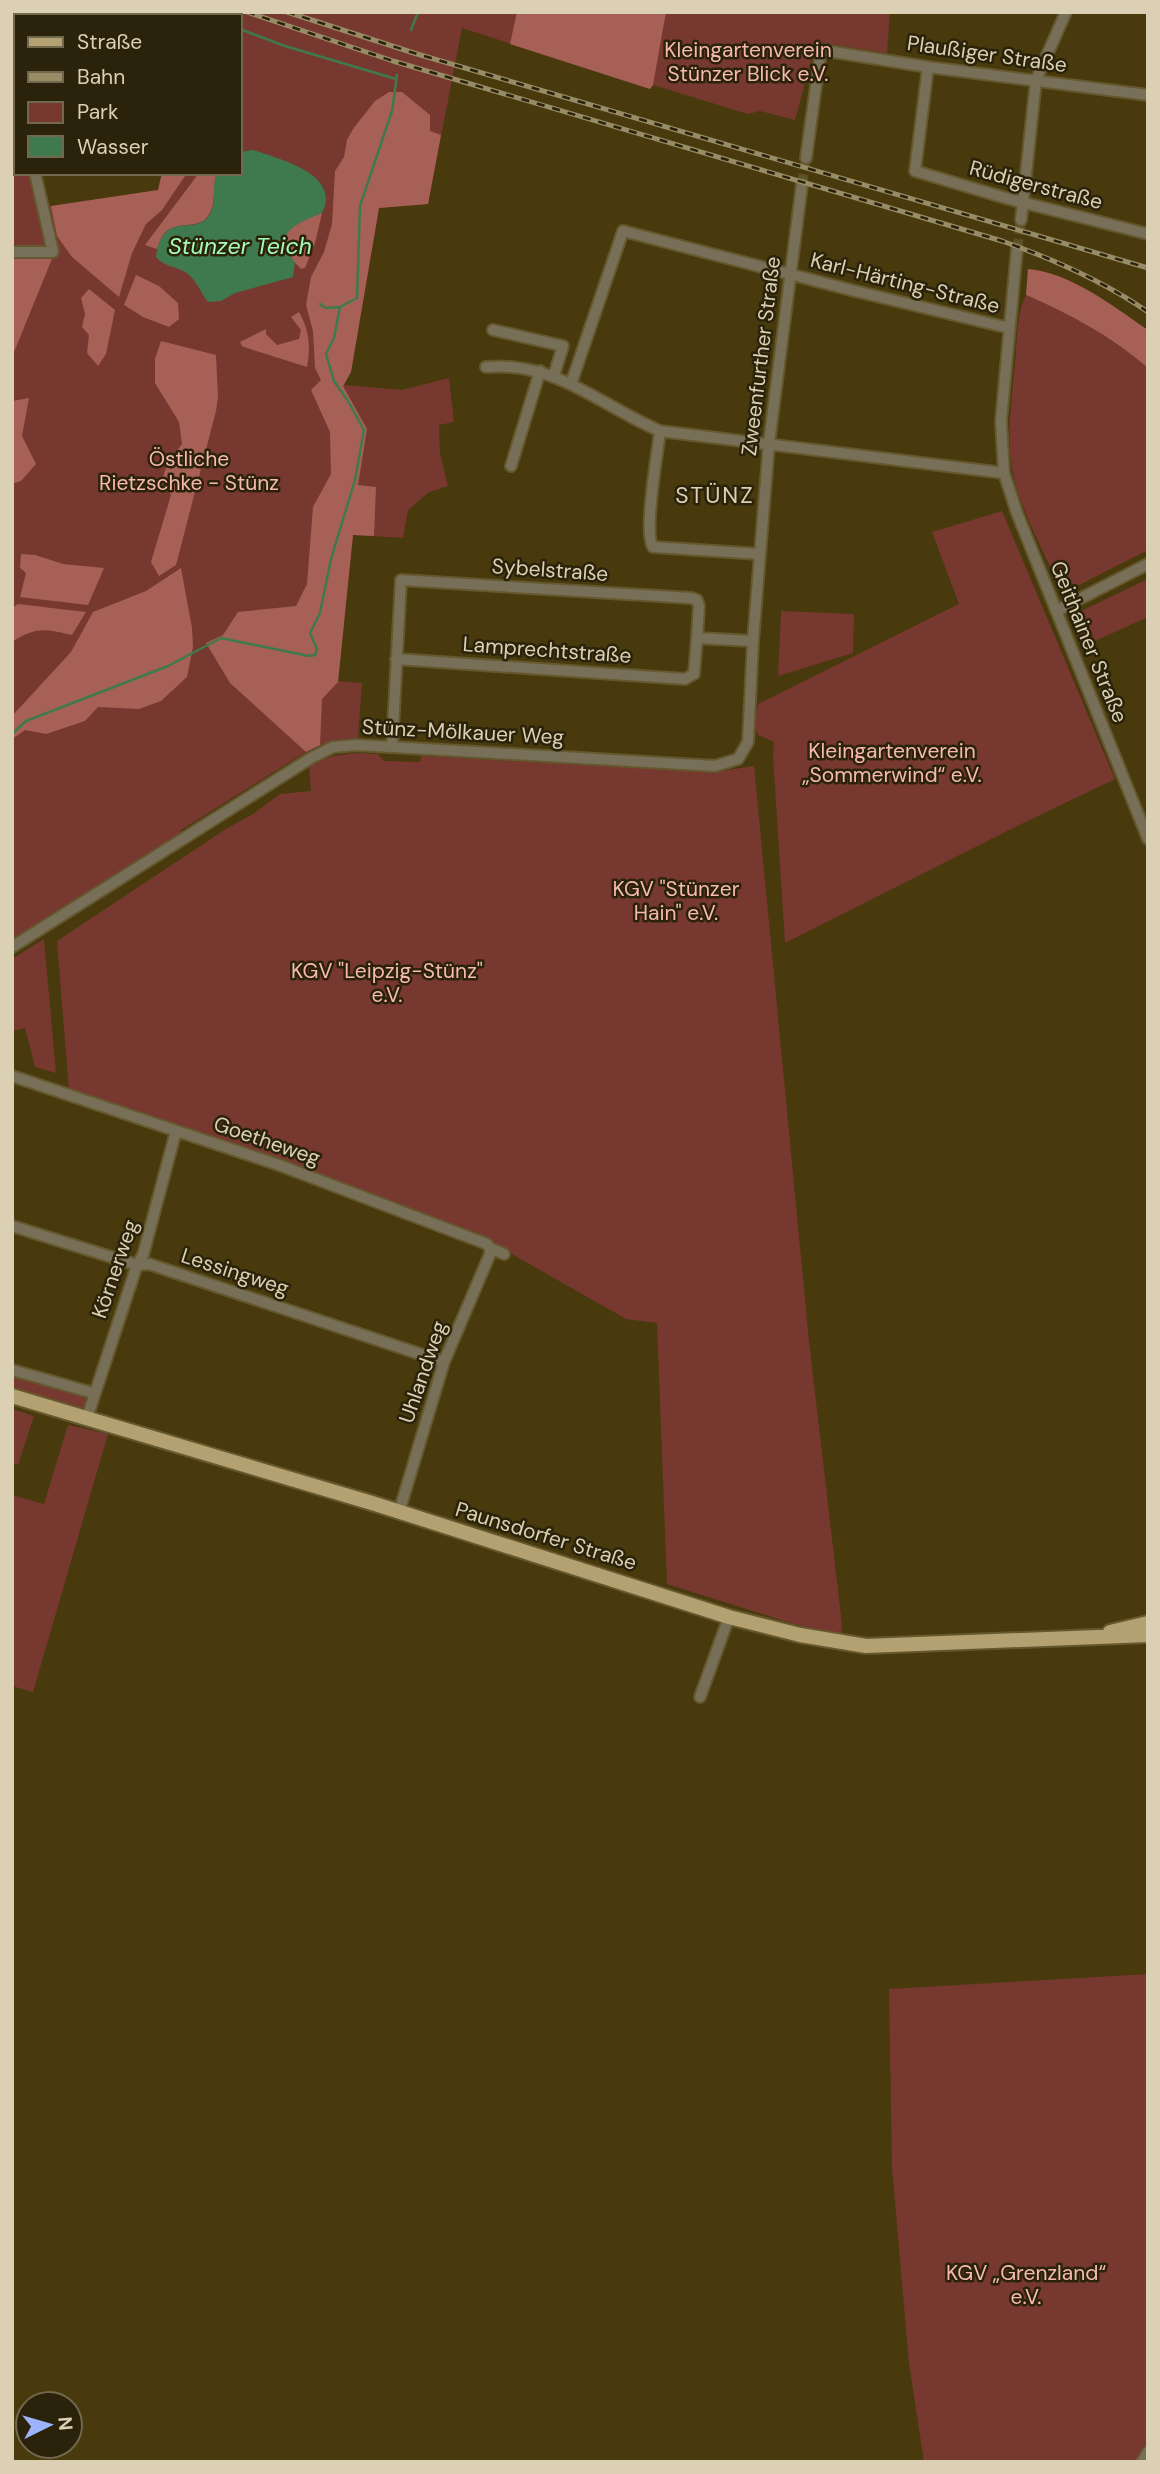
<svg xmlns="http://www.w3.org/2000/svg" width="1160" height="2474" viewBox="0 0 1160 2474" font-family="'DM Sans',sans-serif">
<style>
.green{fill:#77382f}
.forest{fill:#a76055}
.water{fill:#3e7a4d}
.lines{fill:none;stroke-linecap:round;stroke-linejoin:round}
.stream{stroke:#3e7a4d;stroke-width:2.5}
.minor-tunnel{stroke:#5e5025;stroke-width:10;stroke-dasharray:10 5;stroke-linecap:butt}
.minor-casing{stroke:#65582e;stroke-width:14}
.major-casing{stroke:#65582e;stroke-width:18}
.minor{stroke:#786f58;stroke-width:10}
.major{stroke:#b3a171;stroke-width:14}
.rail-casing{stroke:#988c67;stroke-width:5}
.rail{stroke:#2a220a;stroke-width:2.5;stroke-dasharray:8;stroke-linecap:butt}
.labels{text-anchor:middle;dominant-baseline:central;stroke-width:5;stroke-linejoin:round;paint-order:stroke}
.park-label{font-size:21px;fill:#f7b9ae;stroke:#2a220a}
.street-label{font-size:21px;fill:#dbd0b4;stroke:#2a220a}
.water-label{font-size:23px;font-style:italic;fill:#a4fbb7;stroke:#2a220a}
.neighbourhood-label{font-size:23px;letter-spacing:2px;fill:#dbd0b4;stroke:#2a220a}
</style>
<rect width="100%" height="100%" fill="#483a0c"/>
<path class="green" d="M 12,12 L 59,12 L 59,16 L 16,16 L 16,173 L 40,173 L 46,207 L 158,190 L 162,173 L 240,173 L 240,16 L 168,16 L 160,12 L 890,12 L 887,53 L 816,42 L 795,120 L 760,111 L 748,114 L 653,85 L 650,89 L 462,28 L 428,204 L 379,208 L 351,372 L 344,385 L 402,390 L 449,378 L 454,422 L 439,425 L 440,454 L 448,486 L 429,492 L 408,510 L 403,538 L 353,535 L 338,681 L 362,683 L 358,738 L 333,740 L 306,752 L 181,830 L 180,834 L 12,942 Z
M 1026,295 C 1070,314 1111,336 1148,368 L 1148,550 L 1079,585 L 1057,582 C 1041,545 1015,500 1011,461 C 1007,429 1012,396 1015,364 C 1017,341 1016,315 1026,295 Z
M 1002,511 L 1115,779 L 1013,828 L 785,943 L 773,756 L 774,742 L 758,735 L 755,726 L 758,704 L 959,604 L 932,532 Z
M 1148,579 L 1148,617 L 1095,641 L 1092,634 L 1082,639 L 1073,618 L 1077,613 Z
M 781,611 L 854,614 L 853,653 L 778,676 Z
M 355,753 L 378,754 L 384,761 L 420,762 L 421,756 L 714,772 L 754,766 L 809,1341 L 842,1625 L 841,1634 L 794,1624 L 667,1584 L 657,1323 L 626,1319 L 489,1241 L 282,1161 L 173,1123 L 69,1091 L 57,941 L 226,829 L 253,814 L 280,794 L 311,791 L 309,765 L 333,756 Z
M 44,939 L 56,1073 L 35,1067 L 25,1028 L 12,1031 L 12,959 Z
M 12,1370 L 93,1393 L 87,1418 L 12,1396 Z
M 12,1409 L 34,1416 L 18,1465 L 12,1463 Z
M 68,1425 L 108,1434 L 33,1692 L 12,1686 L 12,1495 L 44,1504 Z
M 1148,1974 L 1148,2443 L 1137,2462 L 924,2462 L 909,2363 L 892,2168 L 889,1989 Z"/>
<path class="forest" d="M 517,12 L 666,12 L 653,85 L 650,89 L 510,44 Z
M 389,92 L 402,92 L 430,115 L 430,131 L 441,135 L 428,204 L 379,208 L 351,372 L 343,386 L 367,429 L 358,485 L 376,487 L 374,536 L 353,535 L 338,682 L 322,699 L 320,745 L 306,752 L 230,683 L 206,643 L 223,635 L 238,612 L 296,606 L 307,584 L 313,507 L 331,474 L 330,432 L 311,390 L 321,380 L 315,368 L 313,331 L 306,305 L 311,277 L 324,252 L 332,224 L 335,171 L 344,157 L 347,140 L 353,129 L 375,101 Z
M 162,173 L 187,173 L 162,210 L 146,224 L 132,253 L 119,297 L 72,257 L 57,236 L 51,206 L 158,190 Z
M 199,173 L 217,173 C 211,187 218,202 208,216 C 198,231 176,219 164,234 C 161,237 159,244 157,249 L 145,245 Z
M 322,213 L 315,243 L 305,268 L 301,269 C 296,263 286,255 284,247 C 279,228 309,218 322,213 Z
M 12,254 L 54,254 L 12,357 Z
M 1028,269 C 1071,273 1113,306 1148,330 L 1148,368 C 1111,336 1070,314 1026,295 Z
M 136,275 L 159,286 L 178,303 L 179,319 L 169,327 L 143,317 L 124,305 Z
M 89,289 L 115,310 L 106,354 L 98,366 L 87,353 L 89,335 L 82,327 L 85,314 L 81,298 Z
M 299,312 C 309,330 311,346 307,367 L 250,349 L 242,346 L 240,342 L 266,329 L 266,334 L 277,345 L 299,339 L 301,330 L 291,317 Z
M 161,341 L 216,355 L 218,397 L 216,411 L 176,565 L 159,576 L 151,562 L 171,495 L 162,479 L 168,463 L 182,444 L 179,422 L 155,383 L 155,359 Z
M 29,398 L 22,436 L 36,464 L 21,481 L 12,484 L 12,401 Z
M 21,554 L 35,555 L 63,564 L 104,568 L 88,605 L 20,597 L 26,573 L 20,568 Z
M 181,568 L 192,628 L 193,647 L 187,677 L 161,701 L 139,709 L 98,707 L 85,721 L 46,734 L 25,730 L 12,739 L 12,716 L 71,652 L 93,612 L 146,591 Z
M 18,604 L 86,612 L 72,635 C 46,629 36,626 12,642 L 12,608 Z"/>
<path class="water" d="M 253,150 C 279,159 342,174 322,213 C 297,223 269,234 295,262 L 293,277 L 235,293 L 221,301 L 208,302 C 201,293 196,280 187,273 C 176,266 164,267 156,257 C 163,209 193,236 208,217 C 218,204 211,187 217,173 L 240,173 L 240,152 Z"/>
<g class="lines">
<path class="stream" d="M 199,12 L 208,16
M 240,29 L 285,46 L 396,79
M 411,30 L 418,12
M 320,304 L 326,308 L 340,307
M 12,734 L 26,721 L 168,666 L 221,638 L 309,656 L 315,655 L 317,649 L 310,633 L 320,613 L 331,559 L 355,480 L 364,430 L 348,401 L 334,381 L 326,354 L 334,338 L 340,307 L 357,298 L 360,206 L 392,111 L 397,75"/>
<path class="minor-tunnel" d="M 802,184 L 806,158
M 1017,249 L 1021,220"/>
<defs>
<path id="minor" d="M 55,16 L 56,12
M 928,67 L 915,171 L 1009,199 L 1148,234
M 806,158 L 821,50 L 928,67 L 1148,95
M 1021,220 L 1036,80 L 1066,12
M 1017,249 L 1001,421 L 1004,473 L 1017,513 L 1148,839
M 12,252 L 53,252 L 35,173
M 493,330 L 563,346 L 554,375
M 486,367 C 556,361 599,405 660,431 L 1004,473
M 571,384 L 623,231 L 855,291 L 1009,328
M 660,431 C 658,451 643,533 653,547 L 760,554
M 511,466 L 540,371
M 1056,611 L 1148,564
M 396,659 L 685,679 L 694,674 L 697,638
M 392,747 L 401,580 L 691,598 L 697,600 L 699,606 L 697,638 L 753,641
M 12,947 L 311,758 L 333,747 L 357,745 L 715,766 L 738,759 L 748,742 L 753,641 L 769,443 L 802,184
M 12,1076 L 279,1165 L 487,1244 L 490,1248 L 504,1254
M 12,1226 L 137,1265 L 149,1264 L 444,1362
M 12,1370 L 93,1393
M 87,1418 L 137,1265 L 143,1255 L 176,1131
M 399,1512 L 444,1362 L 490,1254 L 490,1248
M 700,1697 L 729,1617
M 1142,2462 L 1148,2452"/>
<path id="major" d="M 12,1396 L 372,1503 L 729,1617 L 800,1635 L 866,1646 L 1148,1635
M 1110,1632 L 1148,1623"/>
</defs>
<use href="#minor" class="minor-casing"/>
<use href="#major" class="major-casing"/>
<use href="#minor" class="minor"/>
<use href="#major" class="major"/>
<defs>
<path id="rail" d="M 247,12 L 393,61 L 1002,241 C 1053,259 1103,281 1148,312
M 287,12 L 417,54 L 1148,268"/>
</defs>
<use href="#rail" class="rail-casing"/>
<use href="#rail" class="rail"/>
</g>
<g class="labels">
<g class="park-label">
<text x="748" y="50">Kleingartenverein<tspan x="748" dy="24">Stünzer Blick e.V.</tspan></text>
<text x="189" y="459">Östliche<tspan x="189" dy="24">Rietzschke - Stünz</tspan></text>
<text x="892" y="751">Kleingartenverein<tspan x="892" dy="24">„Sommerwind“ e.V.</tspan></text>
<text x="676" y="889">KGV "Stünzer<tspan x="676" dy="24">Hain" e.V.</tspan></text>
<text x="387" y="971">KGV "Leipzig-Stünz"<tspan x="387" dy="24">e.V.</tspan></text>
<text x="1026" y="2273">KGV „Grenzland“<tspan x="1026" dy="24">e.V.</tspan></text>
</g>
<g class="street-label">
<text transform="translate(987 54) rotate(8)">Plaußiger Straße</text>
<text transform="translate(1036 185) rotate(15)">Rüdigerstraße</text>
<text transform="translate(905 283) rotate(14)">Karl-Härting-Straße</text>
<text transform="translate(761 356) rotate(-83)">Zweenfurther Straße</text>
<text transform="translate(550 570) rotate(4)">Sybelstraße</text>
<text transform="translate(1089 642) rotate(68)">Geithainer Straße</text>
<text transform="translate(547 650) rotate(4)">Lamprechtstraße</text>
<text transform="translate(463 732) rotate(3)">Stünz-Mölkauer Weg</text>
<text transform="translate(267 1141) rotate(19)">Goetheweg</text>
<text transform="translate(115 1269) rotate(-71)">Körnerweg</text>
<text transform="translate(235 1272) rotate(18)">Lessingweg</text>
<text transform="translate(423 1372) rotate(-71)">Uhlandweg</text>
<text transform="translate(546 1536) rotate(17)">Paunsdorfer Straße</text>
</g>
<g class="water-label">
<text x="240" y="246">Stünzer Teich</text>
</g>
<g class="neighbourhood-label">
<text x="715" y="495">STÜNZ</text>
</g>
</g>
<rect width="1160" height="2474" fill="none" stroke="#dbd0b4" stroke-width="28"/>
<rect x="14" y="14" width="228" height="161" fill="#2a220a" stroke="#71684e" stroke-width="2"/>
<rect x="28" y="37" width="35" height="10" fill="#b3a171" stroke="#71684e" stroke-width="2"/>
<text x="77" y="49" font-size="21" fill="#dbd0b4">Straße</text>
<rect x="28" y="72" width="35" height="10" fill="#988c67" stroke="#71684e" stroke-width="2"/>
<text x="77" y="84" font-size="21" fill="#dbd0b4">Bahn</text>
<rect x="28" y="102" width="35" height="21" fill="#77382f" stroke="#71684e" stroke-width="2"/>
<text x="77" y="119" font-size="21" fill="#dbd0b4">Park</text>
<rect x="28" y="136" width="35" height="21" fill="#3e7a4d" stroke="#71684e" stroke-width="2"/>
<text x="77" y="154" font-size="21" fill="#dbd0b4">Wasser</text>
<g transform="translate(49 2425) rotate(85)"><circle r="33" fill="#2a220a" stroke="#71684e" stroke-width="2"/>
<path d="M0-5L12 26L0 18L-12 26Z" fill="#9db4fd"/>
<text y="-10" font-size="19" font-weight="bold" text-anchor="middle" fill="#dbd0b4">N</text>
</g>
</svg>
